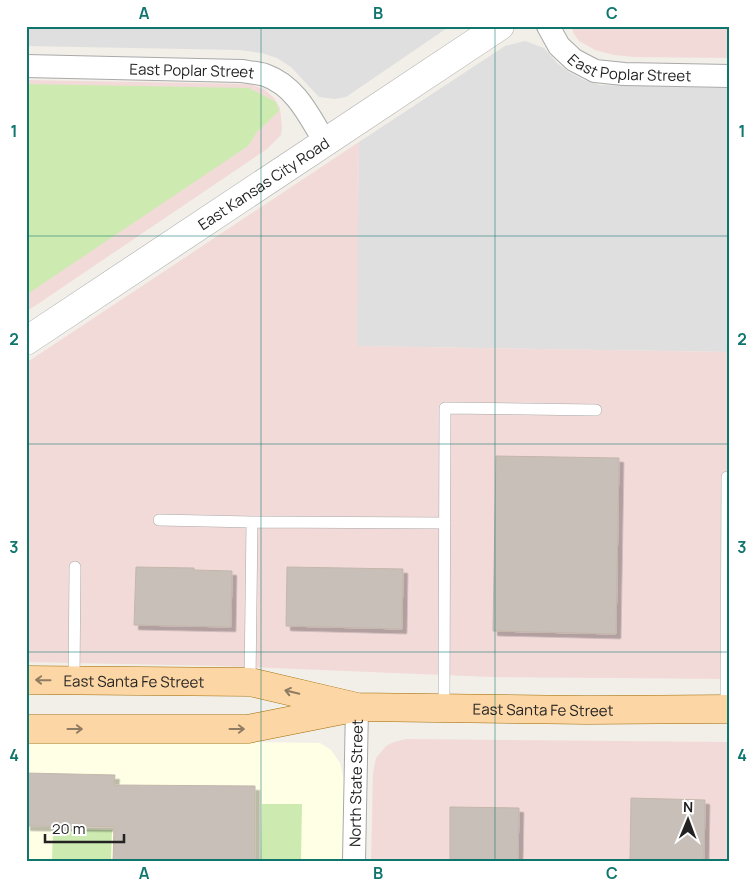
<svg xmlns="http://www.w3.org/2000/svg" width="756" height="887" viewBox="0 0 756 887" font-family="Manrope,sans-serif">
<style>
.residential{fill:#e0dfdf}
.commercial{fill:#f2dad9}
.education{fill:#ffffe5}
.grass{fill:#cdebb0}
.building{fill:#c7bfb8;stroke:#c4b6ab;filter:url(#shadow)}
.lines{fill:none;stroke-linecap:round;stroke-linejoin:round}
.service-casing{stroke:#a9a9a9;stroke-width:12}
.minor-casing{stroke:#a9a9a9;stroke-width:24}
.tertiary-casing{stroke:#a9a9a9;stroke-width:29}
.primary-casing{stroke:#a06b00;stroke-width:29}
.service{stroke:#fff;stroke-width:11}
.minor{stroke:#fff;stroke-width:22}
.tertiary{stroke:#fff;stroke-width:28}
.primary{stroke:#fcd6a4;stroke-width:28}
.oneway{stroke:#8f7c63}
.grid{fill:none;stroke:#0f766e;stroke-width:1;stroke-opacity:0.55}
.labels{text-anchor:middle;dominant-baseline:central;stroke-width:5;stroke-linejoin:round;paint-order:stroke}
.street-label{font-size:15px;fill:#222;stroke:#fff}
.neatline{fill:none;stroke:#0f766e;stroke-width:2}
.grid-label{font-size:16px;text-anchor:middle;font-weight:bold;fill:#0f766e}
</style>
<defs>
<filter id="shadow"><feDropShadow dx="4.5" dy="4.5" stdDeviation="0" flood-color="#0004"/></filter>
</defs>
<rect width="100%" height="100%" fill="#f2efe9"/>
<path class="residential" d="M 26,26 L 450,26 L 346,97 L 335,99 L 319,97 L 291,67 L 277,58 L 262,53 L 240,50 L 26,46 Z
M 525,41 L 544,48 L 557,63 L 569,72 L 584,80 L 600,85 L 730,88 L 730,352 L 356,346 L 359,142 L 505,46 Z"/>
<path class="commercial" d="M 571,26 L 730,26 L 730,58 L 634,57 L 614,55 L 595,50 L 579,41 L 574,34 Z
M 26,80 L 249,84 L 264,89 L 274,98 L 280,108 L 282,128 L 281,135 L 267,149 L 26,312 Z
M 359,142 L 357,346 L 730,352 L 730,679 L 491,677 L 222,666 L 26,662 L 26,363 Z
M 406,739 L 730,742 L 730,861 L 371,861 L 373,773 L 376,758 L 386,746 L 394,742 Z"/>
<path class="education" d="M 26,739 L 320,743 L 331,750 L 340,763 L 344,780 L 342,861 L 26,861 Z"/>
<path class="grass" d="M 26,84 L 249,88 L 276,102 L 279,111 L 257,132 L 248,146 L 26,295 Z
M 262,804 L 302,804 L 301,861 L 261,861 Z
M 53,829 L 112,830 L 111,861 L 52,861 Z"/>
<path class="building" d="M 496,456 L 619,458 L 616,634 L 493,631 Z
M 136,567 L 194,568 L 194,570 L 232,571 L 231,627 L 134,625 Z
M 287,567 L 403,569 L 402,629 L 286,626 Z
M 26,773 L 115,775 L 114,785 L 255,786 L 255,861 L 113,861 L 114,827 L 26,826 Z
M 631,798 L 705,800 L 704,861 L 630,861 Z
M 450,807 L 519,808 L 518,861 L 450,861 Z"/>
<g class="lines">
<defs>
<path id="service" d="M 159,520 L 252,522
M 74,681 L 75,567
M 250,682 L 252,522 L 445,523
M 444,708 L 445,408 L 596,410
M 726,708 L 727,477 L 730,477"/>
<g id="minor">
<path id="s1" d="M 548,26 L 559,46 L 574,60 L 595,71 L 624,74 L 730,76"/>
<path id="s2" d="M 26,66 L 242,71 C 249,72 258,73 265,75 C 296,86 309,116 325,142"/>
<path id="s3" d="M 354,861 L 357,707"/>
</g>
<g id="tertiary">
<path id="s4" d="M 26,341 L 500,26"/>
</g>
<g id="primary">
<path id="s5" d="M 26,680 L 250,682 L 357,707 L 587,710 L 730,709"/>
<path d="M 26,729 L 248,729 L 348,709"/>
</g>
</defs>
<use href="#service" class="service-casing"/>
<use href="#minor" class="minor-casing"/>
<use href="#tertiary" class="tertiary-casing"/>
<use href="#primary" class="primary-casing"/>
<use href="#service" class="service"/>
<use href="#minor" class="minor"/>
<use href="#tertiary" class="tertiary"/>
<use href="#primary" class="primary"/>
</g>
<defs><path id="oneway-shaft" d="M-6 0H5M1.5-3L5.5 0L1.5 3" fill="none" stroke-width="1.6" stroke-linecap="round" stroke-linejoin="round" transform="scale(1.25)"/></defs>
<g class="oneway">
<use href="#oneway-shaft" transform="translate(43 680) rotate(-179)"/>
<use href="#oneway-shaft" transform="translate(292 692) rotate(-167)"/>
<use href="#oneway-shaft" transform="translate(75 729)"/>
<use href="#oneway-shaft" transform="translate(237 729)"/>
</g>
<path class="grid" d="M 261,26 L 261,861M 495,26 L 495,861M 26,236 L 730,236M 26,444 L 730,444M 26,652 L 730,652"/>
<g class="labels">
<g class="street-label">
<text stroke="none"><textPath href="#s1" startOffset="101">East Poplar Street</textPath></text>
<text stroke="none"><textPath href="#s2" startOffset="166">East Poplar Street</textPath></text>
<text stroke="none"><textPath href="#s4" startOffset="285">East Kansas City Road</textPath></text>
<text stroke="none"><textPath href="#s5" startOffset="108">East Santa Fe Street</textPath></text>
<text stroke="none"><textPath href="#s5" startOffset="520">East Santa Fe Street</textPath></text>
<text stroke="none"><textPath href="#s3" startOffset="78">North State Street</textPath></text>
</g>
</g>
<rect width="756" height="887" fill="none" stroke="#ffffff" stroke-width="55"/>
<g transform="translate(688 820) rotate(1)" stroke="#ffffff" stroke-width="4" paint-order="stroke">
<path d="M0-4L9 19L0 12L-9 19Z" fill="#222222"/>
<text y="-8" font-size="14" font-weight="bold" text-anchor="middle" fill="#222222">N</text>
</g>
<path d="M45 834v8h79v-8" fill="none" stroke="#222222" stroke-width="2.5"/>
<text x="52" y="834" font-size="15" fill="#222222" stroke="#ffffff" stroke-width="4" paint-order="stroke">20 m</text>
<rect x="28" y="28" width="700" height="832" class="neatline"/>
<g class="grid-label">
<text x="144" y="19">A</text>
<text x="378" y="19">B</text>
<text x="612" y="19">C</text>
<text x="14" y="137">1</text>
<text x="742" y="137">1</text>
<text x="14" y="345">2</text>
<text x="742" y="345">2</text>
<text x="14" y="553">3</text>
<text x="742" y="553">3</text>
<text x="14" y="761">4</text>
<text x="742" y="761">4</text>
<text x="144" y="879">A</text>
<text x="378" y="879">B</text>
<text x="612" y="879">C</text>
</g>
</svg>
